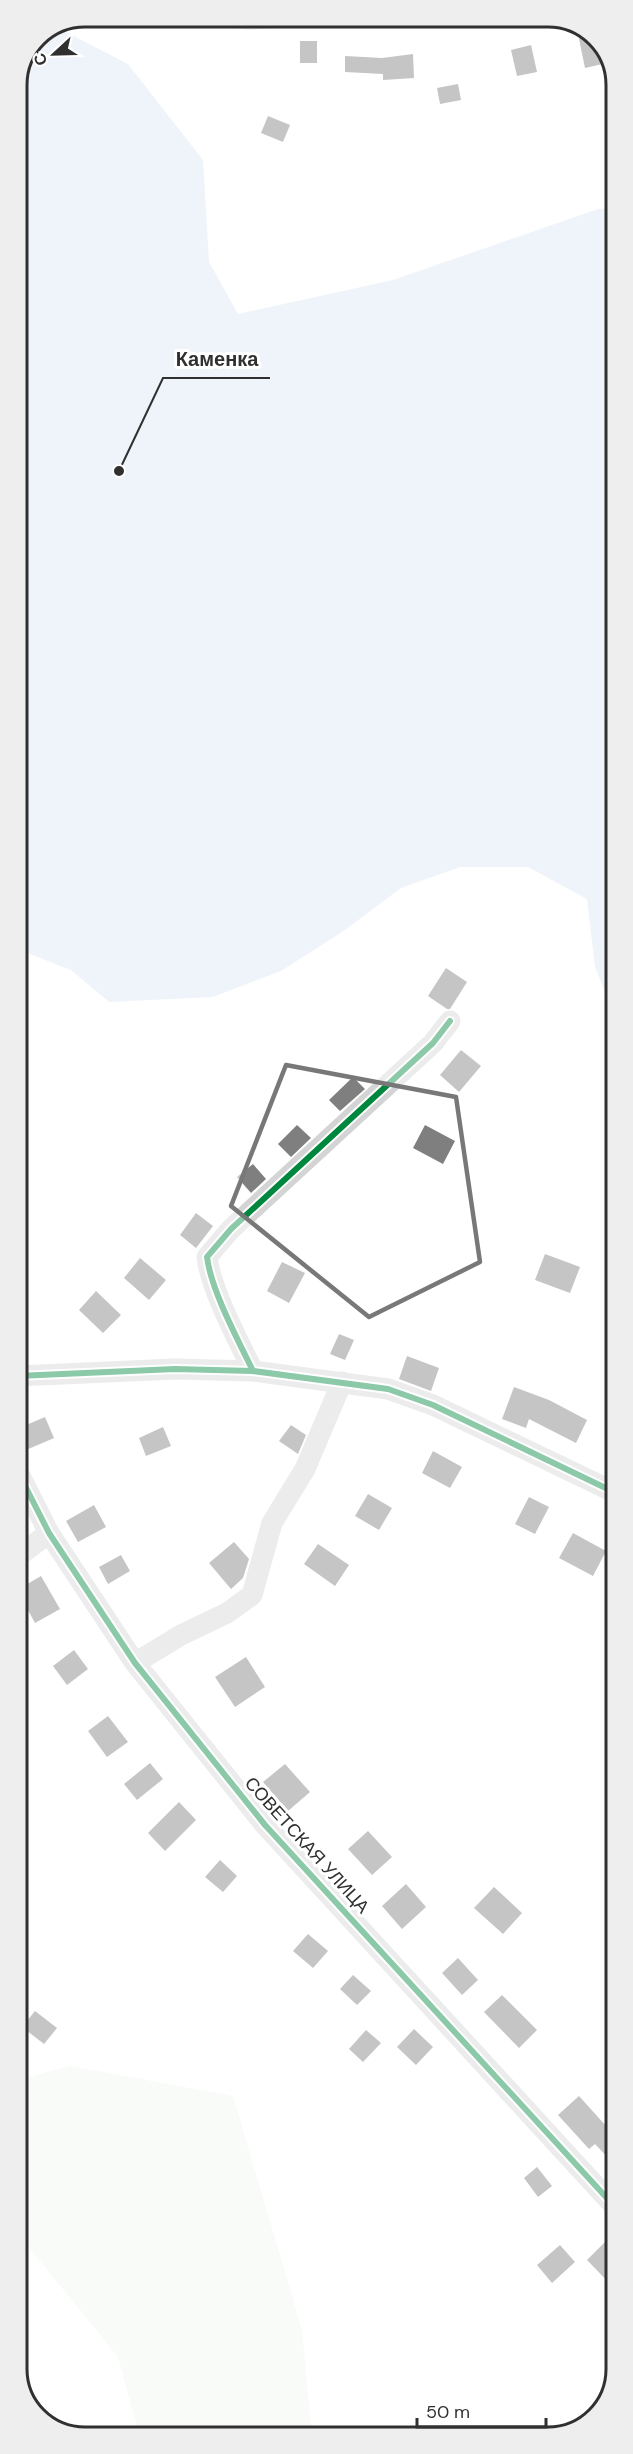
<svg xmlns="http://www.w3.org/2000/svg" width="633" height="2454" viewBox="0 0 633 2454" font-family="'DM Sans',sans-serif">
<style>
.green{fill:#f0f6ed}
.water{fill:#dae6f3}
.building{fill:#7f7f7f}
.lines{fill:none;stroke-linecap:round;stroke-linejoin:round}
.minor{stroke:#d4d4d4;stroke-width:21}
.cycleway-casing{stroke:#fff;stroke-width:10}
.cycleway{stroke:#00873e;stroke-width:6}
.marked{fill:none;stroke:#787878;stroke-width:4.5;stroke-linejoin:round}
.labels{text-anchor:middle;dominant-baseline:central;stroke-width:6;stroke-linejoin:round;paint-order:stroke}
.street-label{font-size:18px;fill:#303030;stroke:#fff}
.rim{fill:none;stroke:#303030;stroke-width:3}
.leader{fill:none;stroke:#303030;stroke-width:2}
.callout-dot{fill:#303030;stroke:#fff;stroke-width:2}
.callout-label{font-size:20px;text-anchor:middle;font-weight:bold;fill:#303030;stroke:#fff;stroke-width:6;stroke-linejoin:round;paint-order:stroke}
</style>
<rect width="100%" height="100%" fill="#fff"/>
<path class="green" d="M 70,2066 L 233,2096 L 302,2330 L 312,2437 L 140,2437 L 118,2357 L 18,2234 L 18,2080 Z"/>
<path class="water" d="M 58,28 L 128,64 L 203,160 L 209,262 L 238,314 L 393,280 L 598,209 L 615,208 L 616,1019 L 595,967 L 587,899 L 528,867 L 460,867 L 401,888 L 345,930 L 281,971 L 213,997 L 109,1002 L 71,970 L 17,949 L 17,85 L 37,36 Z"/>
<path class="building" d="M 588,32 L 596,36 L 605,53 L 607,63 L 585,68 L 578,34 Z
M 300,41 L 317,41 L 317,63 L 300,63 Z
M 531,45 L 537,72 L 517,76 L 511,50 Z
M 413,54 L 414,78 L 383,80 L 383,74 L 345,72 L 345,56 L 382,58 Z
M 458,84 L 461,100 L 440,104 L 437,88 Z
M 268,116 L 290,125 L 283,142 L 261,133 Z
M 446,968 L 467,982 L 450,1009 L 447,1009 L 428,996 Z
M 461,1050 L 481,1066 L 459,1092 L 440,1075 Z
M 353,1077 L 365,1089 L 340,1111 L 329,1100 Z
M 297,1125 L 311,1138 L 291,1157 L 278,1144 Z
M 425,1125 L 455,1141 L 443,1164 L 413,1148 Z
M 253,1164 L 266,1179 L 251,1193 L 237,1177 Z
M 196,1213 L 213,1226 L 196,1248 L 180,1235 Z
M 545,1254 L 580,1267 L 570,1293 L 535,1280 Z
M 140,1258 L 166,1280 L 149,1300 L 124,1278 Z
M 282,1262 L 305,1273 L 289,1303 L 267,1291 Z
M 96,1291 L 121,1315 L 103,1333 L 79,1310 Z
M 339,1334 L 354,1340 L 345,1360 L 330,1354 Z
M 407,1356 L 439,1368 L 431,1391 L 399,1379 Z
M 514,1387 L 549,1400 L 587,1420 L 576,1443 L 529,1419 L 526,1428 L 502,1419 Z
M 45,1417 L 54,1438 L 26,1450 L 17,1429 Z
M 291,1425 L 306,1435 L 298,1454 L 279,1441 Z
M 163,1427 L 171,1446 L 146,1456 L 139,1438 Z
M 433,1451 L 462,1467 L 450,1488 L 422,1473 Z
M 368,1494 L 392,1508 L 379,1530 L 355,1516 Z
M 529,1497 L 549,1507 L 535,1534 L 515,1524 Z
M 94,1505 L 106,1527 L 78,1542 L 66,1521 Z
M 573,1533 L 606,1551 L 593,1576 L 559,1558 Z
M 234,1542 L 249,1559 L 243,1578 L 231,1589 L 209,1563 Z
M 318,1544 L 349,1565 L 335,1586 L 304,1564 Z
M 121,1555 L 130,1571 L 108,1584 L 99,1567 Z
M 41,1576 L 60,1609 L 35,1623 L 17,1590 Z
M 74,1650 L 88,1669 L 67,1685 L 53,1666 Z
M 246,1657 L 265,1687 L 235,1707 L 215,1677 Z
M 108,1716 L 128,1742 L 107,1757 L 88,1731 Z
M 150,1763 L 163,1779 L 137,1800 L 124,1784 Z
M 285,1764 L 310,1792 L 288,1811 L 263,1782 Z
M 179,1802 L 196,1820 L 165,1851 L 148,1833 Z
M 368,1831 L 392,1857 L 372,1875 L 348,1849 Z
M 220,1860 L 237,1876 L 223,1892 L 205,1877 Z
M 406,1884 L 426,1907 L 402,1929 L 382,1906 Z
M 494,1887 L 522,1913 L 503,1934 L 474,1908 Z
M 308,1934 L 328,1951 L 313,1968 L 293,1951 Z
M 458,1958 L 478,1980 L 462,1995 L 442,1973 Z
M 353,1975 L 371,1991 L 357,2005 L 340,1989 Z
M 502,1995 L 537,2030 L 519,2048 L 484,2012 Z
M 35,2011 L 57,2028 L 44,2044 L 22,2027 Z
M 414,2029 L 433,2047 L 416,2065 L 397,2047 Z
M 366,2030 L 381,2043 L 363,2062 L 349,2049 Z
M 579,2096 L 616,2137 L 616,2166 L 595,2144 L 589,2149 L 558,2115 Z
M 537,2167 L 552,2186 L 538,2197 L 524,2178 Z
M 607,2240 L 616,2249 L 616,2290 L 587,2260 Z
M 560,2245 L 575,2262 L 552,2283 L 537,2265 Z"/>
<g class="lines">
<path class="minor" d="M 225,17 L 250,19 L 293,17
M 253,1371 C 238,1340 211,1290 207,1257 L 231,1229 L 433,1043 L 450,1021
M 17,1376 L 175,1369 L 253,1371 L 388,1389 L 433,1405 L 616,1493
M 17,1470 L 49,1533 L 135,1663 L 265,1825 L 616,2208
M 17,1557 L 49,1533
M 135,1663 L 181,1635 L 227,1613 L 252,1595 L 272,1523 L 305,1469 L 342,1382"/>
<defs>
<path id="cycleway" d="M 253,1371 C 238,1340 211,1290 207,1257 L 231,1229 L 433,1043 L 450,1021
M 17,1376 L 175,1369 L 253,1371 L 388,1389 L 433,1405 L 616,1493
M 17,1470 L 49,1533 L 135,1663 L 265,1825 L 616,2208"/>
</defs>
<use href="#cycleway" class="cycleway-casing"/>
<use href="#cycleway" class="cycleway"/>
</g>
<path d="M0 0H633V2454H0ZM 286,1065 L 456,1097 L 480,1262 L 369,1317 L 231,1206 Z" fill="#fff" fill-opacity=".55" fill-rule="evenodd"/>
<path class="marked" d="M 286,1065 L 456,1097 L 480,1262 L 369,1317 L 231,1206 Z"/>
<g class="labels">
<g class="street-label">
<text transform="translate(307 1845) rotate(48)">СОВЕТСКАЯ УЛИЦА</text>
</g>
</g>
<path d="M0 0H633V2454H0ZM85 27H548A58 58 0 0 1 606 85V2369A58 58 0 0 1 548 2427H85A58 58 0 0 1 27 2369V85A58 58 0 0 1 85 27Z" fill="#eee" fill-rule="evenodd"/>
<path class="rim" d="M85 27H548A58 58 0 0 1 606 85V2369A58 58 0 0 1 548 2427H85A58 58 0 0 1 27 2369V85A58 58 0 0 1 85 27Z"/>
<path class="leader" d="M119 471L163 378H270"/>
<circle class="callout-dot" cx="119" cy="471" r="6"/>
<g class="callout-label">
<text x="217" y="366">Каменка</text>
</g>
<g transform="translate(54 54) rotate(248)" stroke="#ffffff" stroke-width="4.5" paint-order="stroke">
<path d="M0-4.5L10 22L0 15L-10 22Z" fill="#303030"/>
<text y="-9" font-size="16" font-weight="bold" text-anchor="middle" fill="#303030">С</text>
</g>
<path d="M417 2418v9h129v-9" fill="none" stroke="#303030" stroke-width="3"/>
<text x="426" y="2418" font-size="18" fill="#303030" stroke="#ffffff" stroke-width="4.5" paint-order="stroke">50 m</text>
</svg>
